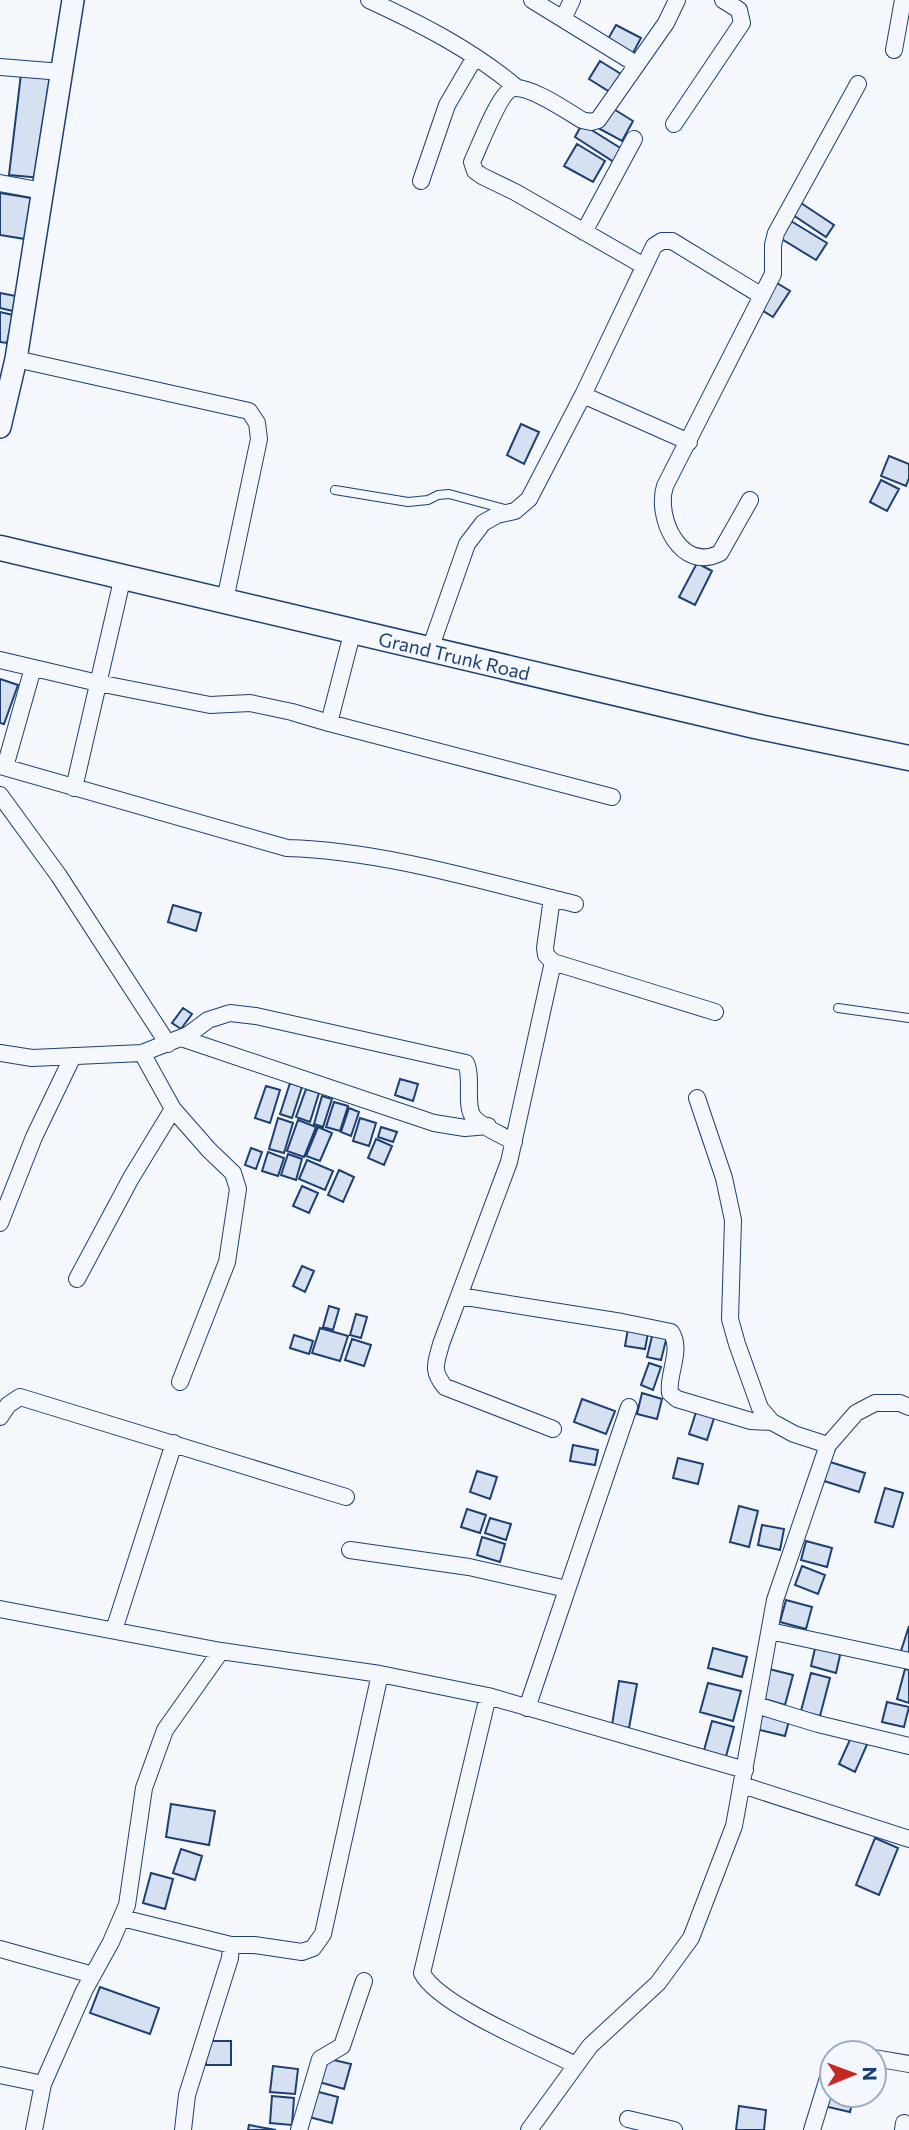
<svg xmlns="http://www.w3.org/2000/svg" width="909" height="2130" viewBox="0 0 909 2130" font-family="Commissioner,sans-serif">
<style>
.building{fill:#d5e0f0;stroke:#1d3f73;stroke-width:2}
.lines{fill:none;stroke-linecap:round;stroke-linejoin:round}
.lane-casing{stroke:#1d3f73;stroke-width:10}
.street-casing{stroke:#1d3f73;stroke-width:18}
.secondary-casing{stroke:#1d3f73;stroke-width:24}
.primary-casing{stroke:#1d3f73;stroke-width:27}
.lane{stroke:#f4f7fb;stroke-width:8}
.street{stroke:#f4f7fb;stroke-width:16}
.secondary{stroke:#f4f7fb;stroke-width:21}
.primary{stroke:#f4f7fb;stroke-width:24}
.labels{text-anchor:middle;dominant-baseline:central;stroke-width:5;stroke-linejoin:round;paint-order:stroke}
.street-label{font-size:19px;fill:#1d3f73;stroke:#f4f7fb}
</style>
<rect width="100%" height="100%" fill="#f4f7fb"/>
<path class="building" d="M 616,25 L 641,38 L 633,53 L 608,39 Z
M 600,61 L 621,74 L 610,92 L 589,79 Z
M 21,74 L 55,79 L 42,178 L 9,175 Z
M 612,108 L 633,121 L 622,141 L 600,129 Z
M 582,124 L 622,149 L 614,162 L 575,137 Z
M 577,144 L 605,161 L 593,182 L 564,166 Z
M 0,193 L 31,198 L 25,239 L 0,235 Z
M 801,203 L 834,225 L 826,237 L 793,215 Z
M 791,221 L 827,243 L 816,260 L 780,238 Z
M 777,283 L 790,291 L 773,317 L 760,309 Z
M 0,293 L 21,297 L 17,312 L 0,308 Z
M 0,312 L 13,315 L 7,343 L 0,342 Z
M 521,424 L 539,432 L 524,464 L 507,455 Z
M 889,456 L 909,464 L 909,478 L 906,486 L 881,476 Z
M 881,480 L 899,489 L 887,511 L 870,502 Z
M 697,563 L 712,571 L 695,605 L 679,597 Z
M 0,679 L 18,685 L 4,724 L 0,723 Z
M 173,905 L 201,913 L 196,931 L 168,922 Z
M 183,1008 L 192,1014 L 181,1029 L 172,1023 Z
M 400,1079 L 418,1084 L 413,1101 L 395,1095 Z
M 290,1083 L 302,1087 L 292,1118 L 280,1114 Z
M 266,1086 L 280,1090 L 270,1123 L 255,1118 Z
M 306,1089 L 319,1093 L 310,1122 L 296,1117 Z
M 322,1096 L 332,1099 L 323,1127 L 314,1124 Z
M 334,1102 L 348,1106 L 340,1131 L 326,1127 Z
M 349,1108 L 359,1112 L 351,1136 L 341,1132 Z
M 278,1118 L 293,1123 L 284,1153 L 269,1149 Z
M 360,1118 L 376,1123 L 369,1146 L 353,1141 Z
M 298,1120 L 316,1127 L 304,1157 L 287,1151 Z
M 318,1127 L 332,1133 L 320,1161 L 306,1156 Z
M 381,1127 L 397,1132 L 393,1142 L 378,1137 Z
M 376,1139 L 392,1146 L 384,1165 L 368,1158 Z
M 251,1148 L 262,1152 L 256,1169 L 245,1165 Z
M 268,1152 L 284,1158 L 278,1176 L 262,1171 Z
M 288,1154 L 302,1159 L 296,1180 L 281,1175 Z
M 307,1160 L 333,1171 L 325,1190 L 299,1179 Z
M 339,1170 L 354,1177 L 343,1202 L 328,1195 Z
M 302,1186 L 318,1193 L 309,1213 L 293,1206 Z
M 302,1266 L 314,1271 L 305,1292 L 293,1286 Z
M 329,1306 L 339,1309 L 333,1330 L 323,1327 Z
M 356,1314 L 367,1317 L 361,1338 L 350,1335 Z
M 320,1328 L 348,1336 L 340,1361 L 312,1353 Z
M 628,1329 L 648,1333 L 645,1349 L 625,1346 Z
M 653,1332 L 667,1336 L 661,1360 L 647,1357 Z
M 294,1335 L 313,1341 L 309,1354 L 290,1348 Z
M 352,1339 L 371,1345 L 364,1366 L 345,1360 Z
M 649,1363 L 661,1367 L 653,1390 L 641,1385 Z
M 642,1393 L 662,1399 L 657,1419 L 637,1414 Z
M 582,1399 L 615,1411 L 606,1434 L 574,1422 Z
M 697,1409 L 715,1415 L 707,1440 L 689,1434 Z
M 573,1445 L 598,1450 L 595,1465 L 570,1461 Z
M 678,1458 L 703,1464 L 698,1484 L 673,1478 Z
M 827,1461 L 865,1473 L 859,1492 L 821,1480 Z
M 477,1471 L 497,1477 L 490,1499 L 470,1492 Z
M 885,1488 L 903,1493 L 893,1527 L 875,1522 Z
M 739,1506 L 758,1511 L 749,1547 L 730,1542 Z
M 467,1509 L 486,1515 L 480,1533 L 461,1527 Z
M 490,1518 L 511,1524 L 506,1540 L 485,1533 Z
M 762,1525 L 784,1529 L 780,1550 L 758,1545 Z
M 482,1537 L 505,1544 L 500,1562 L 477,1555 Z
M 806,1541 L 832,1548 L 827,1567 L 801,1560 Z
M 802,1566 L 825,1575 L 818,1594 L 795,1585 Z
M 786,1600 L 812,1607 L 806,1629 L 780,1622 Z
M 909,1626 L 909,1657 L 900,1654 Z
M 816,1644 L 841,1651 L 836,1673 L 811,1666 Z
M 713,1648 L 747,1657 L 742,1677 L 708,1668 Z
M 769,1669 L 793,1675 L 785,1705 L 761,1698 Z
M 905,1669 L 909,1670 L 909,1703 L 897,1699 Z
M 811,1673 L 830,1678 L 820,1716 L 801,1711 Z
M 619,1681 L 637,1684 L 629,1728 L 612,1725 Z
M 708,1683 L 741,1691 L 733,1721 L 700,1712 Z
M 887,1702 L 909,1707 L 904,1727 L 882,1722 Z
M 757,1709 L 790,1717 L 785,1736 L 752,1728 Z
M 712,1721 L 734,1727 L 725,1760 L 703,1754 Z
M 853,1733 L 869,1740 L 855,1772 L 839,1764 Z
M 171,1804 L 215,1811 L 209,1845 L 166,1837 Z
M 875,1838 L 898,1848 L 879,1895 L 856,1885 Z
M 181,1849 L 202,1856 L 195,1880 L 173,1873 Z
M 151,1873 L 173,1879 L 165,1909 L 143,1903 Z
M 100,1987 L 159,2008 L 150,2034 L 90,2013 Z
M 206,2041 L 231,2041 L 231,2065 L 206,2065 Z
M 325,2058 L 351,2064 L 344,2089 L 319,2082 Z
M 273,2066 L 298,2069 L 295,2094 L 270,2092 Z
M 832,2084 L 832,2095 L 854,2095 L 850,2112 L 824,2106 Z
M 315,2091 L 338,2097 L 332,2123 L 309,2117 Z
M 272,2096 L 294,2098 L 292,2125 L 270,2123 Z
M 739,2106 L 766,2110 L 764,2130 L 736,2130 Z
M 249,2125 L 276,2130 L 248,2130 Z"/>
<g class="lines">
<defs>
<path id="lane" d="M 335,490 L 408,502 L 428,500 L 438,495 L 449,494 L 505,509
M 838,1008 L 909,1018"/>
<path id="street" d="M 369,0 C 421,24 472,50 516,87
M 532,0 L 636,64
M 563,19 L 572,0
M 894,50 L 903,0
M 0,67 L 62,72
M 674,124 L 742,23 L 739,10 L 723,0
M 421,181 L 447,105 L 475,57
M 0,183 L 43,191
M 584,232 L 634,139
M 644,266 L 515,192 L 482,176 L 475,171 L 472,162 C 479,148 500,90 514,88 C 531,86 567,111 582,120 L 591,122 L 598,120 L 666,23 L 677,0
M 16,359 L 249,411 L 257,423 L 259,439 L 225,600
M 583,395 L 689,442
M 750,500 L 720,553 C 681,573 655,518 665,486 L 773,274 L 773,245 L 776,233 L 858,84
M 430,649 L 467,544 L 483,523 L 497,515 L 515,511 L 529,499 L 583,395 L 654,246 L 662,241 L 672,241 L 762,296
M 0,660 L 98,683 L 210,705 L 250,703 L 292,712 L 329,723 L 612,797
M 329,723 L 353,630
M 0,766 L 287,848 C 384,851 481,881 575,904
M 5,767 L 33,668
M 74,788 L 123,576
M 0,795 L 59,876 L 168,1044
M 552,898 L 545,948 L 546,955 L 553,962 L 715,1012
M 181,1038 L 434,1123 L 465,1128 L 488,1126
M 0,1053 L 32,1058 L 142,1053 L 188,1035 L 208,1020 L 230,1013 L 256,1016 L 466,1063 C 473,1078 464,1107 474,1118 C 484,1128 502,1135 514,1142
M 142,1053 L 173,1109 L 209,1150 L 233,1173 L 238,1189 L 227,1262 L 180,1382
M 697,1098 L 724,1178 L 733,1220 L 730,1319 L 737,1344 L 760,1408 L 772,1422 L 794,1434 L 828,1445
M 0,1223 L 34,1137 L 73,1056
M 77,1279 L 131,1178 L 173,1109
M 459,1296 L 622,1322 L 671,1332 C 683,1350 667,1374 670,1393 L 677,1399 L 751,1421 L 772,1422
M 0,1417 L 8,1405 L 20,1397 L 346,1497
M 553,1429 L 445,1387 C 431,1370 436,1364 441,1344 L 509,1162 L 553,962
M 350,1550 L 469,1567 L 567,1589
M 0,1609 L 221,1651 L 380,1674 L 488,1696 L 745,1770
M 114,1630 L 174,1443
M 770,1631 L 909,1661
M 488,1696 L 422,1973 C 438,2005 540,2047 576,2065
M 756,1705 L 818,1724 L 909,1746
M 527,1708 L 629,1407
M 742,1785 L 909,1839
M 122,1918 L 231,1945 L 254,1945 L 302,1952 L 313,1948 L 323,1934 L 380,1674
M 0,1949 L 93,1975
M 874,2058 L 909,2064
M 0,2075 L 43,2084
M 628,2119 L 674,2130
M 34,2130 L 43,2084 L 84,1991 L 111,1942 L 127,1905 L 144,1788 L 165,1730 L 221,1651
M 183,2130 L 187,2095 L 230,1958 L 231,1945
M 299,2130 L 320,2059 L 342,2046 L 364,1981
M 529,2130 L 590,2046 L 658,1983 L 691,1938 L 734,1826 L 775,1600 L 828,1445 L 856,1413 L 875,1403 L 900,1403 L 909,1407
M 812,2130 L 832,2065
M 903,2130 L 904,2123"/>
<path id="secondary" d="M 0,427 L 16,359 L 73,0"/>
<g id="primary">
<path id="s1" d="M 0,548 L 755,726 L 909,758"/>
</g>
</defs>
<use href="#lane" class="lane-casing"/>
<use href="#street" class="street-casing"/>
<use href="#secondary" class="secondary-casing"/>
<use href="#primary" class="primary-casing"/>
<use href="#lane" class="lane"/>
<use href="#street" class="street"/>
<use href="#secondary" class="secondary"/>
<use href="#primary" class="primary"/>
</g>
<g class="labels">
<g class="street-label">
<text stroke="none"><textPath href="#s1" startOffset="467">Grand Trunk Road</textPath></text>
</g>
</g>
<g transform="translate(853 2074) rotate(89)"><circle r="33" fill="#f4f7fb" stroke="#9eadc5" stroke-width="2"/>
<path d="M0-5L12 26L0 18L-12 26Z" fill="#c62828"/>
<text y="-10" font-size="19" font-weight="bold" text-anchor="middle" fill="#1d3f73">N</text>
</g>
</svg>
